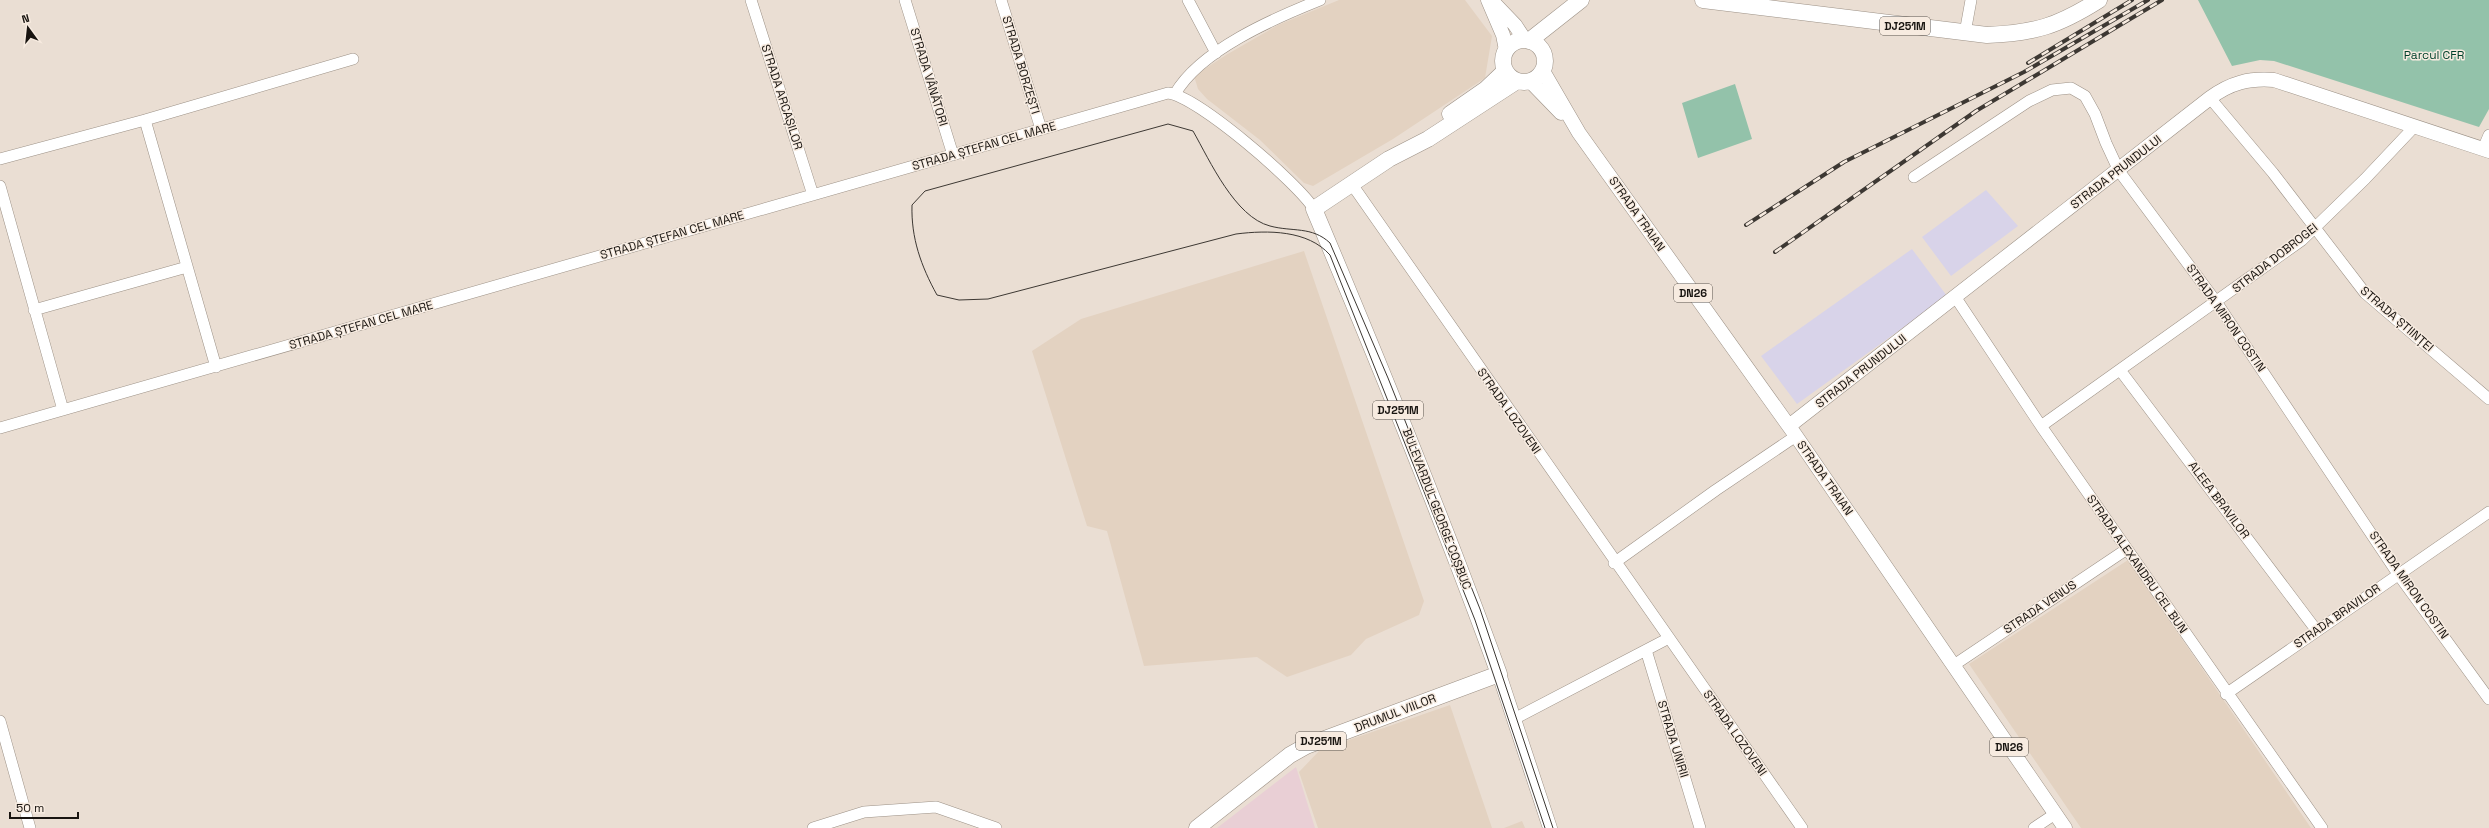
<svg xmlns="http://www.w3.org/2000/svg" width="2489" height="828" viewBox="0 0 2489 828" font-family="'Space Grotesk',sans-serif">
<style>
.commercial{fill:#e9cfd5}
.built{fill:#e3d2c1}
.education{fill:#d8d3e9}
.green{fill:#93c2aa}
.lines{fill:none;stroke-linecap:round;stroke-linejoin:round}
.minor-casing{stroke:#9c9186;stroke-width:12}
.major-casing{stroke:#9c9186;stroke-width:15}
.highway-casing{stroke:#9c9186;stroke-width:17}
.minor{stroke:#fff;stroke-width:11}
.major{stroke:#fff;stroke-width:14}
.highway{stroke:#fff;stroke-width:16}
.tram{stroke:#3d3833;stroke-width:1}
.rail-casing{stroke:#3d3833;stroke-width:4}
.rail{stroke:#f7ebe0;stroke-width:2.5;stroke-dasharray:8;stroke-linecap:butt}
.labels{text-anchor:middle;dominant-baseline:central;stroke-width:3;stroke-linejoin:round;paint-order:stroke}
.shield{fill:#f7ebe0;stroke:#5b544e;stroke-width:1}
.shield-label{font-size:11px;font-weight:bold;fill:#181410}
.park-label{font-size:12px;fill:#00412b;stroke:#f7ebe0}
.street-label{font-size:12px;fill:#181410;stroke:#f7ebe0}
</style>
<rect width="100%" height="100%" fill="#eaded3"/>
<path class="commercial" d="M 1296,767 L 1315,828 L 1217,828 Z"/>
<path class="built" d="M 1339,0 L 1465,0 L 1492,36 L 1485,78 L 1393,139 L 1313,186 L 1304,183 L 1260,140 L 1207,99 L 1198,89 L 1194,76 L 1226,55 L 1278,25 Z
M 1304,251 L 1424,601 L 1419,615 L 1366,639 L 1351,655 L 1287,677 L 1257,657 L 1144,666 L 1107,531 L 1087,526 L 1032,351 L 1081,319 Z
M 2128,560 L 2311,828 L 2081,828 L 1969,664 Z
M 1450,705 L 1492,828 L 1318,828 L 1299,772 L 1320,750 Z
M 1522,821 L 1525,828 L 1504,828 Z"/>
<path class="education" d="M 1986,190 L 2018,226 L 1951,276 L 1922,237 Z
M 1912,249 L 1947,296 L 1797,404 L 1761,356 Z"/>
<path class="green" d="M 2198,0 L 2489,0 L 2489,109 L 2479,127 L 2274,61 L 2260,60 L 2232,66 Z
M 1735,84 L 1752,139 L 1698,158 L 1682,103 Z"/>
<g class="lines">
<defs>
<path id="minor" d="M 751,0 L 813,195
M 905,0 L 953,155
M 1001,0 L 1041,129
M 1188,0 L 1216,53
M 1965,33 L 1971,0
M 1175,94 C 1200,50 1275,18 1320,0
M 2210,98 L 2273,173 L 2365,293 L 2489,399
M 145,120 L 216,367
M 2483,149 L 2489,135
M 0,159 L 145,120 L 353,59
M 1914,177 L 2029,101 L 2052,90 L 2071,88 L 2085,96 L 2095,114 L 2106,143 L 2119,171 L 2217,303 L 2398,574 L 2489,699
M 1351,183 L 1802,828
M 0,186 L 63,410
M 1956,298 L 2041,426 L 2322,828
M 34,310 L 187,267
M 2120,370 L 2317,631
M 2041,426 L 2302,240 L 2365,179 L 2415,126
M 0,428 L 1168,93 C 1197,96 1298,183 1314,209
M 1614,563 L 1716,490 L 1796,436
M 1646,650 L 1700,828
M 1954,665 L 2127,549
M 2226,694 L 2489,512
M 1514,719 L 1669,638
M 0,721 L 30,828
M 813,828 L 864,812 L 936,807 L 996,828
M 2034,828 L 2055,814"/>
<path id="major" d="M 1488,0 L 1503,35 L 1506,50
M 1491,0 L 1515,25 L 1525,40
M 1543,71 L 1579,133 L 1796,436 L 2065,828
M 1530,81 L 1561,113
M 1789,426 L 2210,98 C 2230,83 2249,78 2274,80 L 2489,151
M 1499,674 L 1550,828"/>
<path id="highway" d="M 1703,0 L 1987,35 C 2035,33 2058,26 2099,0
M1503 61a21 21 0 1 1 42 0a21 21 0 1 1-42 0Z
M 1529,41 L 1581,0
M 1450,114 L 1486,89 L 1505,71
M 1197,828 L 1290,755 L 1306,746 L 1499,674 C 1442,517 1379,363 1314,209 L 1389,159 L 1428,139 L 1517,81"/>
</defs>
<use href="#minor" class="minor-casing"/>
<use href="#major" class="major-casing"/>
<use href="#highway" class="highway-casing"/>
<use href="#minor" class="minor"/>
<use href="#major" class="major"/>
<use href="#highway" class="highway"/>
<path class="tram" d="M 1545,828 L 1475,620 L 1330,255 C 1308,230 1268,230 1236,234 L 988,299 L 959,300 L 937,295 C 921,266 911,238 912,205 L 925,191 L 1168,124 L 1193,131 C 1210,161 1235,217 1270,226 C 1292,232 1312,226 1330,243 L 1388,378 L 1480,609 L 1553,828"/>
<defs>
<path id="rail" d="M 2028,63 L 2132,0
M 1746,225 L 1844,162 L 2024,72 L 2148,0
M 1775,252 L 1976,111 L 2162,0"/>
</defs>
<use href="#rail" class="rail-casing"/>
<use href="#rail" class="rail"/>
</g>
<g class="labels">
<g class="shield">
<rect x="1880" y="17" width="50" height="18" rx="3"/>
<rect x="1674" y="284" width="38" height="18" rx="3"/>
<rect x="1373" y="401" width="50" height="18" rx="3"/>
<rect x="1296" y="732" width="50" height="18" rx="3"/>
<rect x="1990" y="738" width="38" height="18" rx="3"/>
</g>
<g class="shield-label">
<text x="1905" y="26">DJ251M</text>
<text x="1693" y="293">DN26</text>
<text x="1398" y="410">DJ251M</text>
<text x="1321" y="741">DJ251M</text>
<text x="2009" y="747">DN26</text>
</g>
<g class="park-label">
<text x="2434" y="55">Parcul CFR</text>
</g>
<g class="street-label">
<text transform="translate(1021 65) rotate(73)">STRADA BORZEȘTI</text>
<text transform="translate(929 77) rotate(73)">STRADA VÂNĂTORI</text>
<text transform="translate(782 97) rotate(72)">STRADA ARCAȘILOR</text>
<text transform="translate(984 146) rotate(-16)">STRADA ȘTEFAN CEL MARE</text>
<text transform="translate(2116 172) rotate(-38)">STRADA PRUNDULUI</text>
<text transform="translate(1637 214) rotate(55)">STRADA TRAIAN</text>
<text transform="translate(672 235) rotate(-16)">STRADA ȘTEFAN CEL MARE</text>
<text transform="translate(2275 258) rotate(-38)">STRADA DOBROGEI</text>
<text transform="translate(2226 318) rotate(55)">STRADA MIRON COSTIN</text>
<text transform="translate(2397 319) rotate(41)">STRADA ȘTIINȚEI</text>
<text transform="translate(361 325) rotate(-16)">STRADA ȘTEFAN CEL MARE</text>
<text transform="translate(1861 371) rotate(-38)">STRADA PRUNDULUI</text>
<text transform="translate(1509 411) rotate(55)">STRADA LOZOVENI</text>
<text transform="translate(1825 478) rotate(55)">STRADA TRAIAN</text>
<text transform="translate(2219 500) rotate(53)">ALEEA BRAVILOR</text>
<text transform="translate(1437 509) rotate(69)">BULEVARDUL GEORGE COȘBUC</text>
<text transform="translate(2137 564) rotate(55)">STRADA ALEXANDRU CEL BUN</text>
<text transform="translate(2409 585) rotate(55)">STRADA MIRON COSTIN</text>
<text transform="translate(2040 607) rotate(-34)">STRADA VENUS</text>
<text transform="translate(2337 616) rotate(-35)">STRADA BRAVILOR</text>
<text transform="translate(1395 713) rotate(-21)">DRUMUL VIILOR</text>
<text transform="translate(1735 733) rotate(55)">STRADA LOZOVENI</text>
<text transform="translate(1673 739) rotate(73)">STRADA UNIRII</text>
</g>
</g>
<g transform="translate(28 28) rotate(345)" stroke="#f7ebe0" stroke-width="3" paint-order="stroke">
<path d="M0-3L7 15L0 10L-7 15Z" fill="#181410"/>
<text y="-6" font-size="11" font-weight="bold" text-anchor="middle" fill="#181410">N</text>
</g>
<path d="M10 812v6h68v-6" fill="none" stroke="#181410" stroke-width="2"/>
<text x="16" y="812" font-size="12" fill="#181410" stroke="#f7ebe0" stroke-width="3" paint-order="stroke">50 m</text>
</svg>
